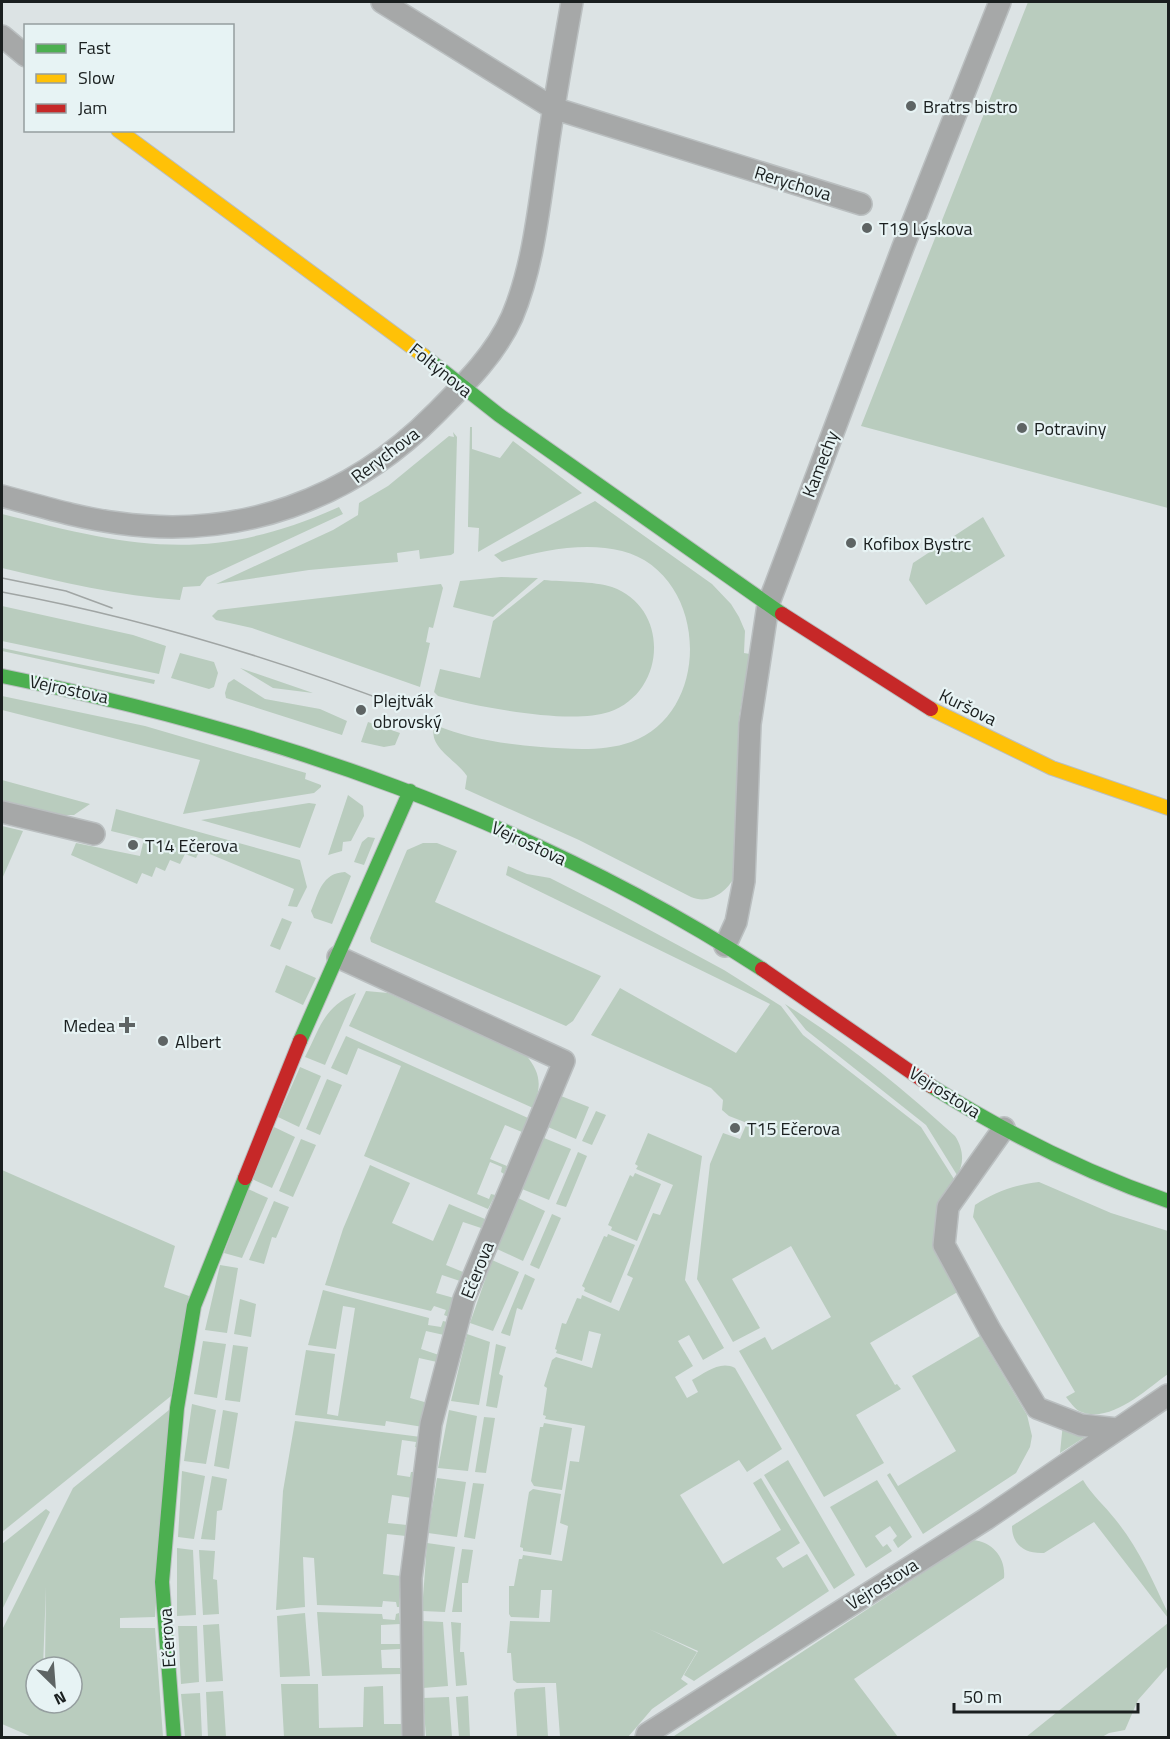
<svg xmlns="http://www.w3.org/2000/svg" width="1170" height="1739" viewBox="0 0 1170 1739" font-family="'Titillium Web',sans-serif">
<style>
.green{fill:#b9ccbe;fill-rule:evenodd}
.lines{fill:none;stroke-linecap:round;stroke-linejoin:round}
.street-casing{stroke:#babfc0;stroke-width:24}
.fast-casing{stroke:#babfc0;stroke-width:16}
.slow-casing{stroke:#babfc0;stroke-width:16}
.jam-casing{stroke:#babfc0;stroke-width:16}
.street{stroke:#a6a8a8;stroke-width:21}
.fast{stroke:#4caf50;stroke-width:14}
.slow{stroke:#ffc107;stroke-width:14}
.jam{stroke:#c62828;stroke-width:14}
.tram{stroke:#a0a5a4;stroke-width:1.5}
.poi-dot{fill:#5e6464;stroke:#e7f3f4;stroke-width:2}
.labels{text-anchor:middle;dominant-baseline:central;stroke-width:4.5;stroke-linejoin:round;paint-order:stroke}
.poi-label{font-size:18px;fill:#1a1f1f;stroke:#e7f3f4;text-anchor:start}
.street-label{font-size:18px;fill:#1a1f1f;stroke:#e7f3f4}
</style>
<rect width="100%" height="100%" fill="#dce3e4"/>
<path class="green" d="M 1028,2 L 1168,2 L 1168,508 L 861,426 Z
M 470,427 L 472,427 L 472,449 L 500,458 L 513,441 L 582,493 L 478,552 L 479,528 L 468,527 L 468,523 Z
M 453,432 L 457,437 L 454,553 L 451,555 L 420,559 L 419,550 L 397,553 L 398,562 L 309,570 L 216,584 L 333,530 L 358,515 L 359,503 L 388,486 L 449,436 L 454,437 Z
M 595,501 L 712,584 L 731,604 L 739,617 L 745,631 L 744,653 L 750,654 L 739,717 L 735,876 C 727,892 709,905 691,897 L 579,840 L 465,789 L 467,776 C 457,760 426,747 435,725 C 470,739 504,744 541,747 C 570,749 603,752 631,742 C 714,712 708,573 622,551 C 584,541 538,551 502,562 L 494,555 Z
M 339,507 L 343,514 L 207,577 L 200,586 L 183,587 L 180,600 C 119,596 61,582 2,568 L 2,514 C 132,547 210,565 339,507 Z
M 983,517 L 1005,556 L 926,605 L 909,580 L 913,563 Z
M 501,577 L 538,578 L 493,617 L 453,607 L 460,581 Z
M 544,580 C 563,582 594,581 612,587 C 671,608 666,693 609,712 C 570,725 478,707 438,696 L 434,692 L 440,669 L 480,678 L 493,621 Z
M 441,584 L 443,588 L 433,628 L 429,627 L 426,642 L 430,643 L 420,687 L 252,628 L 216,620 L 212,616 L 218,610 Z
M 2,606 L 133,635 L 166,646 L 159,674 L 2,641 Z
M 2,648 L 155,680 L 154,684 L 2,651 Z
M 180,653 L 214,662 L 218,673 L 214,687 L 209,689 L 171,678 Z
M 240,668 L 313,693 L 273,688 Z
M 234,679 L 265,699 L 320,709 L 347,721 L 342,735 L 226,698 L 225,693 L 228,683 Z
M 2,696 L 145,726 L 306,773 L 305,779 L 321,785 L 321,787 L 314,793 L 183,814 L 200,760 L 2,710 Z
M 368,722 L 400,733 L 395,745 L 384,747 L 361,742 Z
M 2,780 L 90,804 L 74,815 L 64,815 L 2,801 Z
M 348,795 L 363,806 L 364,816 L 351,841 L 343,842 L 342,851 L 328,855 Z
M 309,803 L 316,804 L 300,848 L 201,820 Z
M 116,809 L 300,860 L 307,887 L 297,907 L 288,906 L 294,889 L 200,850 L 196,858 L 185,854 L 180,864 L 170,860 L 165,871 L 156,867 L 152,877 L 142,873 L 137,884 L 71,855 L 76,843 L 140,856 L 144,839 L 111,831 Z
M 2,826 L 23,831 L 2,879 Z
M 368,837 L 375,838 L 364,865 L 354,862 L 362,842 Z
M 423,843 L 437,843 L 457,851 L 435,902 L 601,976 L 573,1021 L 566,1026 L 371,942 L 370,938 L 407,850 Z
M 508,866 L 527,874 L 550,878 L 609,908 L 724,970 L 781,1006 L 803,1035 L 921,1127 L 954,1179 L 938,1208 L 961,1290 L 870,1343 L 895,1385 L 897,1384 L 901,1389 L 856,1415 L 884,1463 L 824,1497 L 739,1351 L 765,1337 L 772,1350 L 831,1317 L 791,1246 L 732,1279 L 760,1328 L 733,1342 L 697,1279 L 710,1164 L 723,1133 L 740,1139 L 747,1123 L 729,1116 L 722,1110 L 723,1100 L 711,1088 L 591,1035 L 620,988 L 736,1053 L 770,1004 L 506,875 Z
M 345,872 L 351,876 L 332,924 L 314,918 L 311,911 C 319,892 322,873 345,872 Z
M 282,918 L 292,922 L 280,950 L 270,946 Z
M 286,965 L 316,978 L 303,1005 L 275,992 Z
M 366,991 L 388,993 L 525,1054 C 541,1073 542,1085 533,1108 L 349,1026 Z
M 356,993 L 325,1065 L 305,1057 C 321,1026 323,1008 356,993 Z
M 785,1004 C 849,1045 899,1085 955,1136 C 963,1148 965,1163 957,1175 L 926,1125 L 806,1030 Z
M 346,1036 L 528,1118 L 522,1132 L 505,1125 L 490,1159 L 507,1166 L 504,1174 L 501,1172 L 502,1167 L 490,1162 L 477,1194 L 489,1199 L 491,1194 L 495,1195 L 488,1209 L 364,1156 L 401,1066 L 358,1048 L 347,1075 L 331,1068 Z
M 300,1067 L 321,1076 L 299,1127 L 278,1117 Z
M 327,1079 L 342,1085 L 320,1135 L 306,1129 Z
M 561,1096 L 589,1107 L 576,1139 L 548,1127 Z
M 596,1111 L 606,1115 L 592,1145 L 582,1141 Z
M 274,1127 L 295,1137 L 272,1188 L 252,1179 Z
M 648,1133 L 702,1156 L 685,1280 L 724,1348 L 703,1360 L 689,1335 L 678,1341 L 693,1366 L 675,1377 L 687,1398 L 698,1392 L 692,1380 C 705,1373 720,1360 735,1368 L 782,1449 L 747,1472 L 739,1460 L 680,1495 L 723,1564 L 781,1530 L 753,1483 L 761,1478 L 800,1543 L 776,1558 L 783,1568 L 807,1554 L 829,1591 L 694,1681 L 684,1675 L 698,1651 L 649,1629 L 697,1652 L 681,1679 L 688,1684 L 652,1709 L 628,1737 L 560,1737 L 556,1683 L 517,1683 L 513,1680 L 511,1653 L 507,1653 L 510,1621 L 550,1622 L 552,1590 L 541,1590 L 539,1618 L 511,1617 L 509,1614 L 509,1586 L 514,1586 L 519,1559 L 522,1559 L 523,1555 L 562,1561 L 568,1526 L 560,1523 L 570,1461 L 579,1462 L 585,1426 L 545,1419 L 546,1416 L 543,1415 L 547,1388 L 544,1386 L 552,1360 L 556,1357 L 592,1368 L 601,1334 L 589,1331 L 582,1361 L 556,1353 L 557,1350 L 555,1349 L 562,1323 L 566,1324 L 577,1298 L 581,1299 L 582,1295 L 619,1311 L 633,1278 L 627,1275 L 653,1213 L 660,1215 L 673,1185 L 636,1169 L 638,1166 L 635,1164 Z
M 544,1138 L 571,1149 L 549,1200 L 522,1189 Z
M 301,1139 L 316,1145 L 293,1197 L 279,1191 Z
M 578,1152 L 587,1156 L 566,1207 L 556,1204 Z
M 370,1165 L 410,1183 L 392,1223 L 433,1241 L 449,1204 L 485,1219 L 481,1228 L 463,1222 L 446,1265 L 463,1272 L 460,1281 L 442,1275 L 436,1293 L 454,1298 L 449,1317 L 444,1315 L 446,1310 L 434,1306 L 431,1311 L 325,1285 L 343,1229 Z
M 2,1170 L 175,1246 L 164,1287 L 189,1296 L 171,1396 L 2,1532 Z
M 635,1173 L 661,1184 L 637,1241 L 611,1230 L 612,1227 L 608,1225 L 630,1175 L 633,1177 Z
M 1039,1182 L 1111,1213 L 1168,1231 L 1168,1374 C 1145,1390 1110,1425 1079,1411 C 1074,1408 1070,1402 1066,1397 L 1075,1392 L 973,1217 L 975,1205 C 996,1191 1014,1185 1039,1182 Z
M 248,1189 L 268,1198 L 242,1258 L 224,1253 Z
M 518,1198 L 545,1211 L 523,1261 L 497,1249 Z
M 274,1201 L 289,1207 L 276,1238 L 272,1237 L 264,1264 L 249,1260 Z
M 552,1214 L 561,1218 L 539,1269 L 530,1265 Z
M 608,1234 L 635,1245 L 611,1303 L 584,1291 L 585,1288 L 582,1286 L 604,1236 L 607,1237 Z
M 492,1260 L 519,1272 L 493,1331 L 470,1323 Z
M 220,1265 L 238,1268 L 227,1333 L 205,1330 Z
M 525,1274 L 535,1279 L 522,1310 L 517,1308 L 510,1336 L 501,1333 Z
M 323,1290 L 429,1318 L 428,1325 L 441,1327 L 443,1321 L 447,1322 L 444,1335 L 426,1331 L 421,1349 L 439,1355 L 437,1362 L 419,1358 L 410,1398 L 428,1403 L 423,1427 L 386,1421 L 385,1426 L 295,1415 L 306,1350 L 335,1354 L 327,1414 L 338,1416 L 355,1308 L 343,1306 L 336,1349 L 308,1345 Z
M 240,1299 L 256,1304 L 251,1337 L 234,1334 Z
M 467,1334 L 490,1342 L 479,1405 L 451,1401 Z
M 980,1336 L 1027,1415 L 1032,1436 L 1030,1447 L 1016,1473 L 923,1534 L 887,1475 L 890,1473 L 898,1486 L 956,1451 L 912,1376 Z
M 203,1341 L 226,1344 L 217,1398 L 194,1394 Z
M 496,1344 L 506,1347 L 499,1374 L 503,1376 L 497,1408 L 486,1406 Z
M 233,1345 L 248,1347 L 240,1402 L 225,1400 Z
M 192,1404 L 216,1410 L 206,1464 L 184,1461 Z
M 169,1410 L 155,1617 L 120,1618 L 120,1628 L 155,1628 L 163,1737 L 32,1737 L 2,1724 L 2,1630 L 73,1488 ZM 46,1587 L 45,1667 L 72,1667 L 72,1703 L 44,1703 L 49,1706 L 36,1703 L 36,1667 L 43,1667 Z
M 223,1410 L 238,1413 L 229,1469 L 214,1466 Z
M 449,1410 L 477,1416 L 468,1471 L 438,1468 Z
M 484,1417 L 495,1418 L 486,1473 L 475,1472 Z
M 295,1421 L 421,1437 L 419,1448 L 415,1447 L 416,1442 L 402,1440 L 397,1475 L 410,1477 L 411,1472 L 416,1472 L 412,1498 L 392,1495 L 388,1523 L 407,1525 L 406,1536 L 387,1534 L 383,1574 L 401,1576 L 399,1607 L 397,1607 L 396,1602 L 383,1601 L 382,1607 L 317,1605 L 314,1558 L 303,1557 L 305,1607 L 276,1610 L 283,1491 Z
M 544,1423 L 572,1428 L 562,1490 L 534,1486 L 531,1481 L 540,1427 L 543,1427 Z
M 1063,1423 L 1088,1435 L 1060,1453 Z
M 788,1460 L 855,1575 L 834,1589 L 764,1475 Z
M 182,1471 L 205,1476 L 194,1539 L 178,1537 Z
M 212,1476 L 227,1479 L 222,1510 L 217,1511 L 215,1540 L 201,1539 Z
M 437,1478 L 466,1482 L 457,1537 L 428,1533 Z
M 877,1480 L 912,1537 L 898,1548 L 893,1540 L 897,1536 L 890,1526 L 875,1536 L 883,1547 L 887,1544 L 892,1551 L 866,1568 L 830,1507 Z
M 1083,1480 C 1092,1495 1104,1505 1115,1519 C 1138,1547 1153,1581 1168,1613 L 1168,1618 L 1094,1522 L 1044,1553 C 1025,1554 1012,1545 1012,1526 Z
M 473,1483 L 484,1484 L 475,1539 L 464,1537 Z
M 533,1489 L 561,1494 L 551,1555 L 523,1551 L 523,1548 L 520,1547 L 529,1492 Z
M 46,1509 L 50,1512 L 2,1610 L 2,1544 Z
M 973,1540 C 993,1542 1006,1558 1004,1578 L 854,1679 L 898,1737 L 671,1738 Z
M 427,1543 L 455,1547 L 445,1612 L 422,1611 Z
M 177,1548 L 193,1550 L 196,1615 L 177,1616 Z
M 462,1549 L 473,1550 L 468,1583 L 462,1583 L 462,1612 L 452,1612 Z
M 199,1550 L 215,1551 L 213,1579 L 217,1580 L 219,1614 L 203,1615 Z
M 317,1612 L 382,1614 L 383,1619 L 395,1620 L 396,1614 L 399,1613 L 400,1624 L 381,1625 L 381,1644 L 400,1644 L 400,1649 L 381,1650 L 382,1668 L 400,1668 L 401,1674 L 322,1676 Z
M 305,1613 L 310,1676 L 280,1677 L 277,1616 Z
M 422,1621 L 443,1622 L 448,1686 L 423,1688 Z
M 451,1622 L 461,1623 L 460,1652 L 464,1652 L 467,1685 L 456,1686 Z
M 1168,1623 L 1168,1666 L 1138,1700 L 1125,1730 L 1109,1733 L 1102,1737 L 1026,1737 Z
M 219,1624 L 223,1681 L 206,1682 L 203,1625 Z
M 178,1626 L 197,1626 L 199,1682 L 181,1684 Z
M 281,1684 L 318,1684 L 319,1728 L 363,1727 L 364,1687 L 383,1686 L 384,1724 L 402,1724 L 403,1737 L 284,1737 Z
M 545,1687 L 548,1737 L 517,1737 L 514,1693 L 516,1689 Z
M 223,1691 L 226,1737 L 208,1737 L 206,1692 Z
M 200,1693 L 202,1737 L 185,1737 L 181,1694 Z
M 468,1696 L 470,1737 L 459,1737 L 456,1697 Z
M 449,1697 L 452,1737 L 426,1737 L 423,1698 Z"/>
<g class="lines">
<defs>
<path id="street" d="M 382,2 L 553,108 L 861,204
M 2,36 L 26,56
M 2,496 C 40,506 78,518 118,523 C 238,540 350,500 435,414 C 464,385 495,355 512,317 C 533,267 538,213 546,160 C 553,107 563,54 572,2
M 2,812 L 94,834
M 725,946 L 736,922 L 744,881 L 750,724 L 768,605 L 903,247 L 1000,2
M 338,957 L 564,1061 L 464,1299 L 431,1424 L 411,1578 L 413,1738
M 1004,1128 L 948,1207 L 944,1245 L 990,1330 L 1037,1408 L 1081,1425 L 1117,1429
M 646,1738 L 647,1734 L 986,1519 L 1168,1395"/>
<path id="fast" d="M 424,356 L 499,415 L 782,614
M 2,676 C 272,731 529,819 762,969
M 300,1041 L 410,791
M 931,1086 C 1006,1133 1084,1172 1168,1201
M 174,1738 L 162,1582 L 177,1408 L 194,1306 L 245,1178"/>
<path id="slow" d="M 118,130 L 424,356
M 931,709 L 1052,768 L 1168,808"/>
<path id="jam" d="M 782,614 L 931,709
M 762,969 L 931,1086
M 245,1178 L 300,1041"/>
</defs>
<use href="#street" class="street-casing"/>
<use href="#fast" class="fast-casing"/>
<use href="#slow" class="slow-casing"/>
<use href="#jam" class="jam-casing"/>
<use href="#street" class="street"/>
<use href="#fast" class="fast"/>
<use href="#slow" class="slow"/>
<use href="#jam" class="jam"/>
<path class="tram" d="M 2,578 L 66,591 L 112,608
M 2,592 C 138,617 273,658 402,707"/>
</g>
<g class="poi-dot">
<circle cx="911" cy="106" r="6"/>
<circle cx="867" cy="228" r="6"/>
<circle cx="1022" cy="428" r="6"/>
<circle cx="851" cy="543" r="6"/>
<circle cx="361" cy="710" r="6"/>
<circle cx="133" cy="845" r="6"/>
<path d="M124 1016h6v6h6v6h-6v6h-6v-6h-6v-6h6z"/>
<circle cx="163" cy="1041" r="6"/>
<circle cx="735" cy="1128" r="6"/>
</g>
<g class="labels">
<g class="poi-label">
<text x="923" y="106">Bratrs bistro</text>
<text x="879" y="228">T19 Lýskova</text>
<text x="1034" y="428">Potraviny</text>
<text x="863" y="543">Kofibox Bystrc</text>
<text x="373" y="700">Plejtvák<tspan x="373" dy="21">obrovský</tspan></text>
<text x="145" y="845">T14 Ečerova</text>
<text x="115" y="1025" text-anchor="end">Medea</text>
<text x="175" y="1041">Albert</text>
<text x="747" y="1128">T15 Ečerova</text>
</g>
<g class="street-label">
<text transform="translate(793 183) rotate(17)">Rerychova</text>
<text transform="translate(441 370) rotate(39)">Foltýnova</text>
<text transform="translate(385 455) rotate(-37)">Rerychova</text>
<text transform="translate(820 464) rotate(-69)">Kamechy</text>
<text transform="translate(69 689) rotate(12)">Vejrostova</text>
<text transform="translate(968 707) rotate(26)">Kuršova</text>
<text transform="translate(529 843) rotate(25)">Vejrostova</text>
<text transform="translate(945 1092) rotate(32)">Vejrostova</text>
<text transform="translate(477 1270) rotate(-68)">Ečerova</text>
<text transform="translate(882 1584) rotate(-32)">Vejrostova</text>
<text transform="translate(167 1638) rotate(-94)">Ečerova</text>
</g>
</g>
<rect width="1170" height="1739" fill="none" stroke="#1a1f1f" stroke-width="6"/>
<rect x="24" y="24" width="210" height="108" fill="#e7f3f4" stroke="#959e9f" stroke-width="1.5"/>
<rect x="36" y="44" width="30" height="9" fill="#4caf50" stroke="#959e9f" stroke-width="1.5"/>
<text x="78" y="54" font-size="18" fill="#1a1f1f">Fast</text>
<rect x="36" y="74" width="30" height="9" fill="#ffc107" stroke="#959e9f" stroke-width="1.5"/>
<text x="78" y="84" font-size="18" fill="#1a1f1f">Slow</text>
<rect x="36" y="104" width="30" height="9" fill="#c62828" stroke="#959e9f" stroke-width="1.5"/>
<text x="78" y="114" font-size="18" fill="#1a1f1f">Jam</text>
<g transform="translate(54 1685) rotate(155)"><circle r="28" fill="#e7f3f4" stroke="#959e9f" stroke-width="1.5"/>
<path d="M0-4.5L10 22L0 15L-10 22Z" fill="#5e6464"/>
<text y="-9" font-size="16" font-weight="bold" text-anchor="middle" fill="#1a1f1f">N</text>
</g>
<path d="M954 1703v9h184v-9" fill="none" stroke="#1a1f1f" stroke-width="3"/>
<text x="963" y="1703" font-size="18" fill="#1a1f1f" stroke="#e7f3f4" stroke-width="4.5" paint-order="stroke">50 m</text>
</svg>
